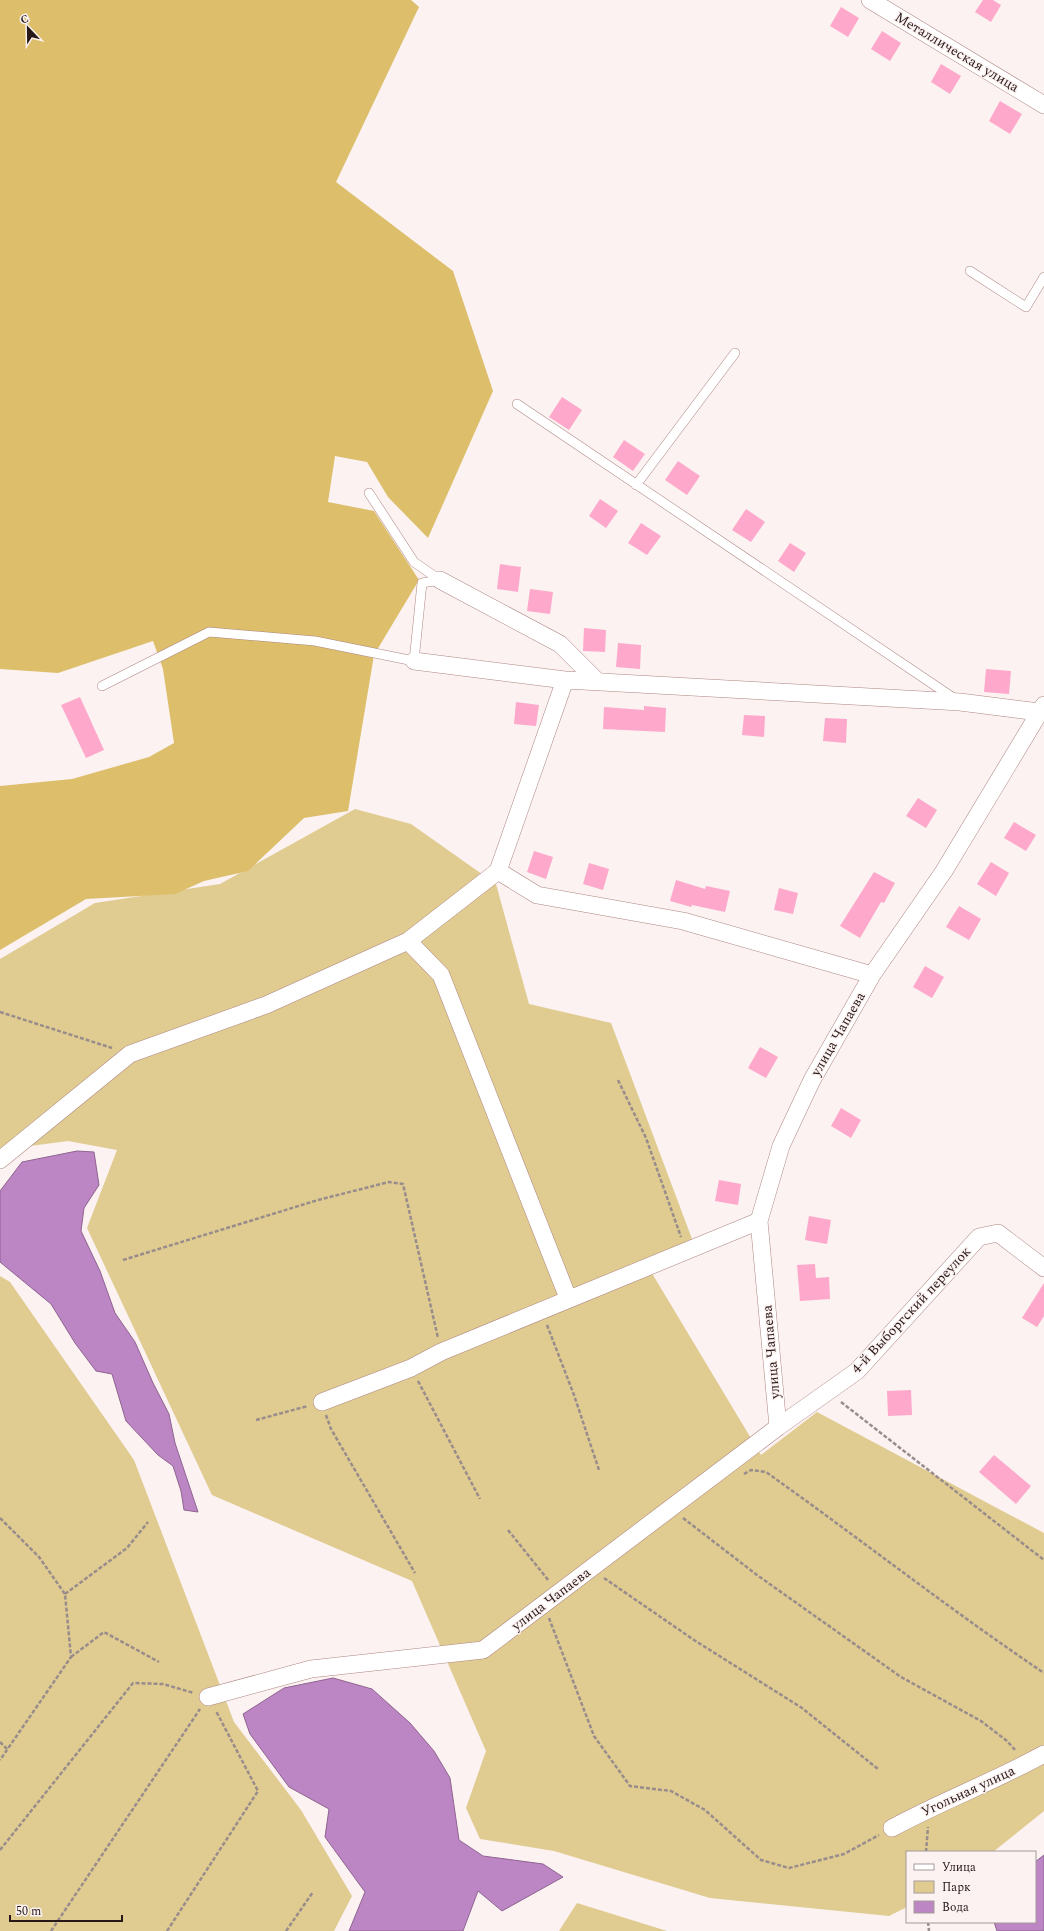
<svg xmlns="http://www.w3.org/2000/svg" width="1044" height="1931" viewBox="0 0 1044 1931" font-family="Spectral,serif">
<style>
.green{fill:#e0cb91}
.forest{fill:#ddbe6b}
.water{fill:#bc85c4;stroke:#8f6490}
.building{fill:#fea8cb}
.lines{fill:none;stroke-linecap:round;stroke-linejoin:round}
.lane-casing{stroke:#ae8682;stroke-width:10}
.street-casing{stroke:#ae8682;stroke-width:18}
.path{stroke:#998d8c;stroke-width:2.5;stroke-dasharray:4 2;stroke-linecap:butt}
.lane{stroke:#fff;stroke-width:9}
.street{stroke:#fff;stroke-width:17}
.labels{text-anchor:middle;dominant-baseline:central;stroke-width:3;stroke-linejoin:round;paint-order:stroke}
.street-label{font-size:14px;fill:#271817;stroke:#fbf2f1}
</style>
<rect width="100%" height="100%" fill="#fbf2f1"/>
<path class="green" d="M 355,809 L 411,824 L 496,884 L 529,1004 L 611,1023 L 698,1255 L 650,1270 L 761,1455 L 817,1412 L 1044,1533 L 1044,1811 L 993,1852 L 907,1852 L 907,1907 L 889,1916 L 710,1898 L 554,1851 L 480,1839 L 466,1808 L 486,1751 L 412,1581 L 212,1495 L 87,1228 L 117,1150 L 68,1141 L 0,1150 L 0,959 L 95,903 L 220,884 Z
M 0,1276 L 10,1282 L 134,1460 L 234,1722 L 301,1810 L 352,1896 L 334,1931 L 0,1931 Z
M 577,1903 L 667,1931 L 559,1931 Z"/>
<path class="forest" d="M 0,0 L 411,0 L 419,7 L 336,182 L 453,271 L 493,391 L 428,538 L 388,497 L 367,462 L 335,456 L 328,502 L 374,511 L 419,580 L 374,655 L 348,811 L 304,818 L 248,871 L 204,881 L 175,894 L 86,899 L 0,950 L 0,786 L 72,779 L 149,757 L 174,743 L 163,669 L 153,641 L 58,673 L 0,669 Z"/>
<path class="water" d="M 77,1151 L 94,1152 L 99,1185 L 84,1208 L 81,1231 L 100,1271 L 115,1313 L 135,1342 L 153,1383 L 169,1414 L 175,1443 L 198,1512 L 184,1510 L 181,1491 L 173,1466 L 158,1455 L 126,1421 L 112,1374 L 96,1371 L 75,1343 L 51,1304 L 0,1262 L 0,1191 L 22,1162 Z
M 333,1678 L 372,1689 L 410,1723 L 434,1751 L 450,1778 L 459,1840 L 483,1856 L 543,1864 L 563,1877 L 502,1911 L 478,1891 L 463,1931 L 349,1931 L 365,1892 L 325,1837 L 329,1809 L 289,1787 L 250,1734 L 243,1714 L 284,1688 Z
M 1044,1855 L 1044,1931 L 997,1931 L 994,1922 L 1035,1922 L 1035,1862 Z"/>
<path class="building" d="M 983,0 L 993,0 L 1001,5 L 991,22 L 975,12 Z
M 841,7 L 859,18 L 848,37 L 830,26 Z
M 882,31 L 901,43 L 890,61 L 871,49 Z
M 941,64 L 961,76 L 950,94 L 931,82 Z
M 1000,101 L 1022,114 L 1010,134 L 989,121 Z
M 562,397 L 582,410 L 569,430 L 549,417 Z
M 624,440 L 645,454 L 633,471 L 613,457 Z
M 678,461 L 700,476 L 687,495 L 665,480 Z
M 600,499 L 618,511 L 606,528 L 589,516 Z
M 746,509 L 765,522 L 751,542 L 732,530 Z
M 641,523 L 661,536 L 647,555 L 628,543 Z
M 790,543 L 806,553 L 794,572 L 778,561 Z
M 500,564 L 521,567 L 518,592 L 497,589 Z
M 530,589 L 553,592 L 550,614 L 527,611 Z
M 584,628 L 606,630 L 605,652 L 583,651 Z
M 618,643 L 641,645 L 640,669 L 616,667 Z
M 986,669 L 1011,671 L 1009,694 L 984,692 Z
M 80,697 L 104,750 L 86,758 L 61,705 Z
M 516,702 L 539,705 L 536,726 L 514,724 Z
M 644,706 L 666,708 L 665,732 L 603,729 L 604,707 L 644,710 Z
M 744,715 L 765,716 L 764,737 L 742,735 Z
M 825,718 L 847,719 L 846,743 L 823,741 Z
M 918,798 L 937,810 L 926,828 L 906,816 Z
M 1014,822 L 1036,835 L 1026,851 L 1004,838 Z
M 534,851 L 553,857 L 546,879 L 527,872 Z
M 991,862 L 1009,873 L 996,896 L 977,884 Z
M 589,863 L 609,869 L 603,890 L 583,884 Z
M 874,872 L 895,883 L 884,903 L 881,902 L 860,938 L 840,926 Z
M 676,880 L 705,889 L 706,886 L 730,891 L 725,912 L 692,905 L 691,907 L 670,901 Z
M 779,888 L 798,893 L 793,914 L 774,910 Z
M 959,906 L 981,919 L 969,940 L 946,927 Z
M 925,966 L 944,977 L 932,998 L 913,987 Z
M 760,1047 L 778,1057 L 766,1078 L 748,1068 Z
M 841,1108 L 861,1120 L 851,1138 L 831,1126 Z
M 719,1180 L 741,1184 L 738,1205 L 715,1201 Z
M 809,1216 L 831,1220 L 827,1244 L 805,1240 Z
M 815,1264 L 816,1278 L 829,1277 L 830,1299 L 800,1301 L 797,1265 Z
M 1044,1283 L 1044,1316 L 1037,1327 L 1022,1318 Z
M 911,1390 L 912,1415 L 888,1416 L 887,1391 Z
M 994,1455 L 1031,1486 L 1016,1504 L 979,1472 Z"/>
<g class="lines">
<defs>
<path id="lane" d="M 970,271 L 1026,307 L 1044,277
M 517,404 L 955,699
M 636,485 L 735,353
M 369,493 L 414,562 L 440,580
M 102,686 L 209,632 L 315,641 L 414,661 L 422,583 L 440,580"/>
<path id="street" d="M 870,0 L 1044,105
M 440,580 L 560,644 L 598,682
M 414,661 L 565,680 L 960,702 L 1039,712
M 498,871 L 537,895 L 683,921 L 872,975
M 408,941 L 441,975 L 568,1298
M 0,1160 L 130,1054 L 266,1005 L 408,941 L 498,871 L 565,680
M 322,1402 L 411,1368 L 441,1352 L 759,1221
M 778,1427 L 759,1221 L 781,1146 L 812,1080 L 872,975 L 944,871 L 1044,705
M 208,1697 L 311,1669 L 483,1650 L 778,1427 L 857,1371 L 979,1237 L 998,1233 L 1044,1268
M 892,1828 C 942,1801 995,1781 1044,1754"/>
</defs>
<use href="#lane" class="lane-casing"/>
<use href="#street" class="street-casing"/>
<path class="path" d="M 0,1012 L 112,1048
M 618,1080 L 646,1138 L 681,1237
M 123,1260 L 318,1200 L 389,1182 L 403,1184 L 438,1338
M 547,1325 L 574,1395 L 599,1470
M 418,1381 L 480,1499
M 841,1402 L 1044,1560
M 326,1415 L 331,1429 L 415,1573
M 256,1420 L 308,1406
M 744,1474 L 751,1470 L 766,1472 C 859,1538 949,1609 1044,1673
M 0,1518 L 39,1557 L 65,1594 L 71,1657 L 0,1760
M 683,1518 L 757,1575 L 901,1677 L 981,1721 L 1007,1741 L 1016,1751
M 508,1530 L 549,1581
M 604,1578 L 694,1640 L 802,1708 L 878,1769
M 65,1594 L 127,1548 L 148,1522
M 549,1618 L 594,1736 L 630,1786 L 671,1791 L 705,1810 L 761,1860 L 789,1868 L 844,1854 L 879,1835
M 71,1657 L 104,1632 L 159,1662
M 0,1742 L 8,1750
M 0,1850 L 133,1683 L 163,1684 L 194,1693
M 926,1852 L 928,1827
M 928,1922 L 929,1931
M 51,1931 L 200,1709
M 167,1931 L 258,1791 L 216,1711
M 286,1931 L 313,1892"/>
<use href="#lane" class="lane"/>
<use href="#street" class="street"/>
</g>
<g class="labels">
<g class="street-label">
<text transform="translate(957 52) rotate(31)">Металлическая улица</text>
<text transform="translate(838 1034) rotate(-60)">улица Чапаева</text>
<text transform="translate(911 1310) rotate(-47)">4-й Выборгский переулок</text>
<text transform="translate(771 1352) rotate(-95)">улица Чапаева</text>
<text transform="translate(551 1599) rotate(-37)">улица Чапаева</text>
<text transform="translate(968 1791) rotate(-25)">Угольная улица</text>
</g>
</g>
<rect x="906" y="1851" width="130" height="72" fill="#fbf2f1" stroke="#a69b9a"/>
<rect x="914" y="1864" width="20" height="6" fill="#ffffff" stroke="#a69b9a"/>
<text x="942" y="1871" font-size="12" fill="#271817">Улица</text>
<rect x="914" y="1881" width="20" height="12" fill="#e0cb91" stroke="#a69b9a"/>
<text x="942" y="1891" font-size="12" fill="#271817">Парк</text>
<rect x="914" y="1901" width="20" height="12" fill="#bc85c4" stroke="#a69b9a"/>
<text x="942" y="1911" font-size="12" fill="#271817">Вода</text>
<g transform="translate(28 28) rotate(338)" stroke="#fbf2f1" stroke-width="3" paint-order="stroke">
<path d="M0-3L7 15L0 10L-7 15Z" fill="#271817"/>
<text y="-6" font-size="11" font-weight="bold" text-anchor="middle" fill="#271817">С</text>
</g>
<path d="M10 1915v6h112v-6" fill="none" stroke="#271817" stroke-width="2"/>
<text x="16" y="1915" font-size="12" fill="#271817" stroke="#fbf2f1" stroke-width="3" paint-order="stroke">50 m</text>
</svg>
